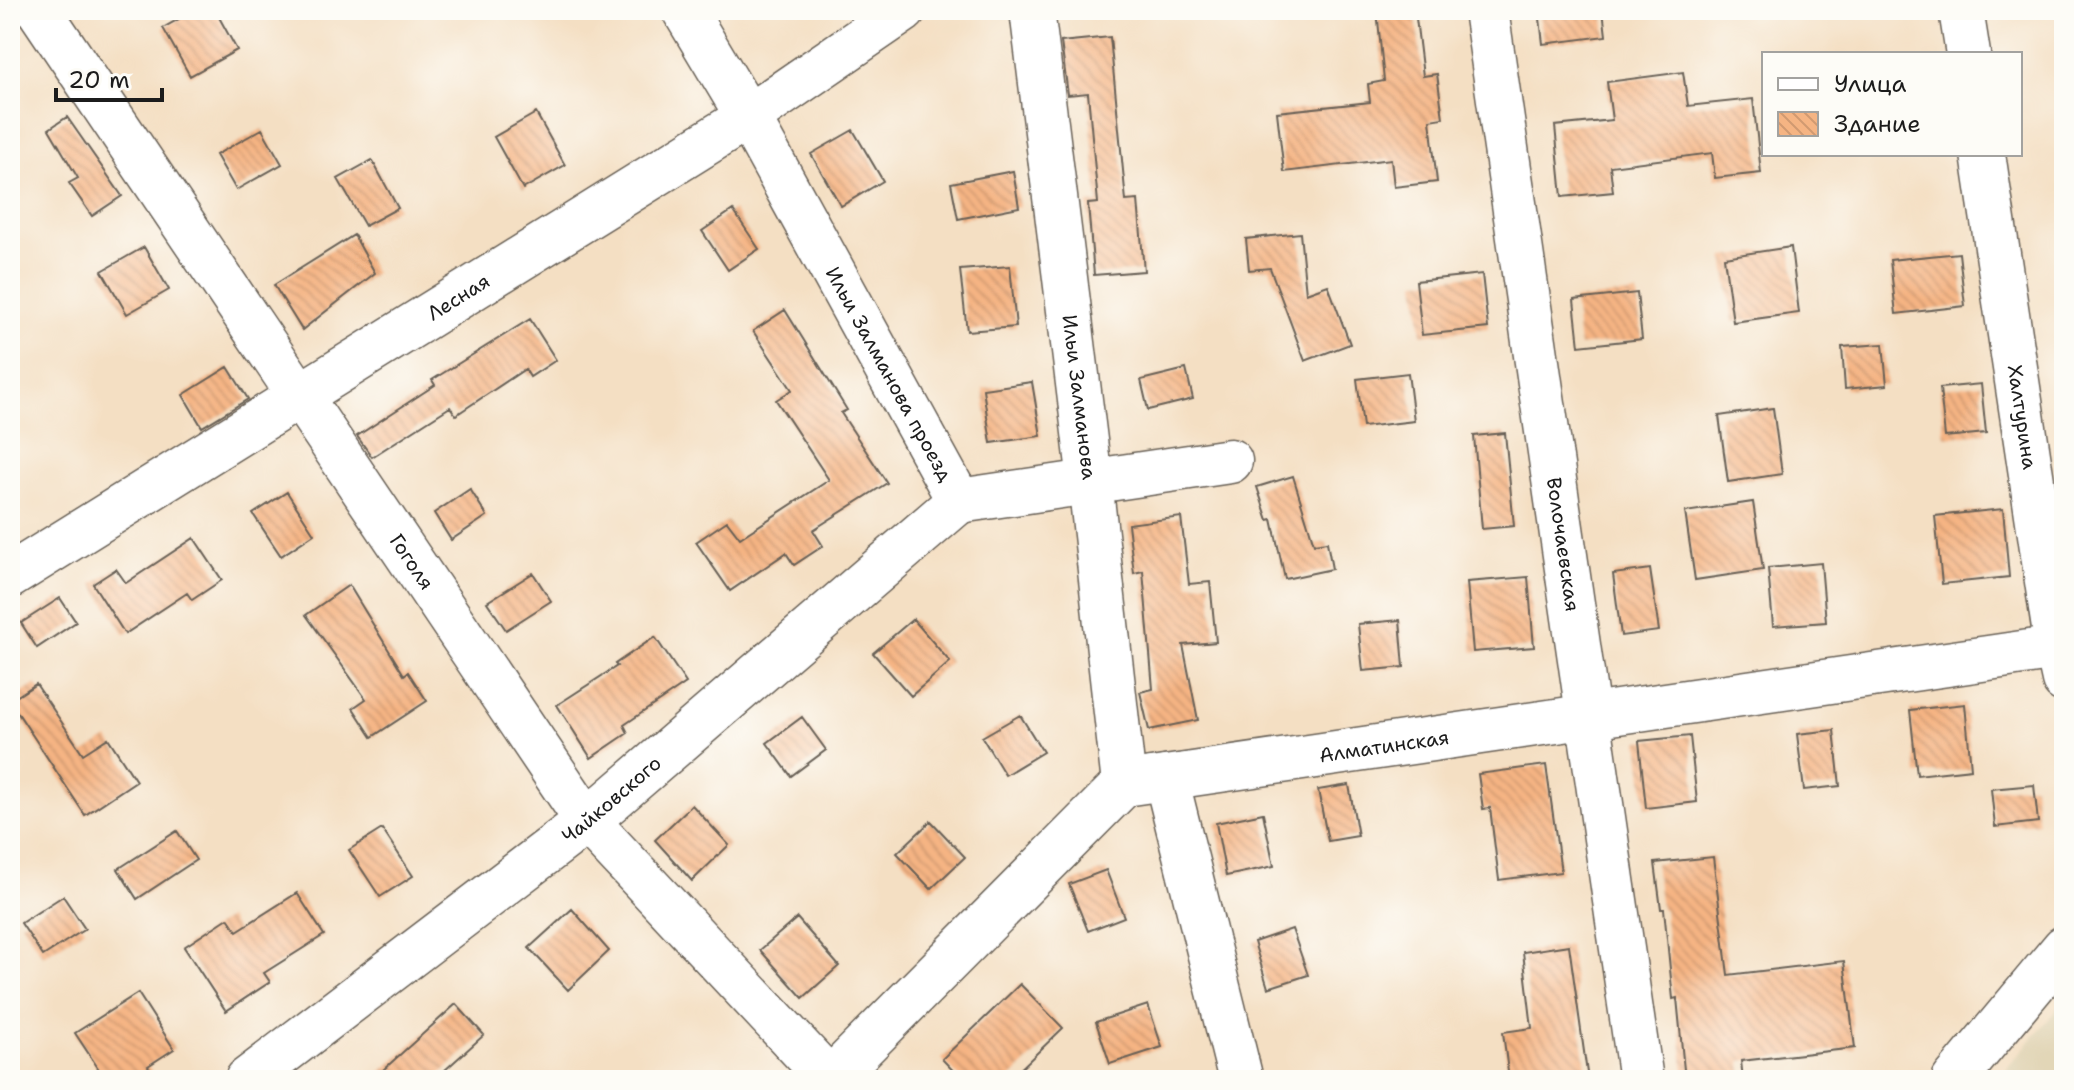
<svg xmlns="http://www.w3.org/2000/svg" width="2074" height="1090" viewBox="0 0 2074 1090" font-family="'Shantell Sans',sans-serif">
<style>
.built{fill:#e2d6b7}
.building{fill:url(#building-back-hatch)}
.lines{fill:none;stroke-linecap:round;stroke-linejoin:round}
.minor-casing{stroke:#686056;stroke-width:47}
.minor{stroke:#fff;stroke-width:44}
.labels{text-anchor:middle;dominant-baseline:central;stroke-width:8;stroke-linejoin:round;paint-order:stroke}
.street-label{font-size:20px;fill:#1c1c1c;stroke:#fdfcf7}
</style>
<defs>
<pattern id="building-back-hatch" width="6" height="6" patternUnits="userSpaceOnUse" patternTransform="scale(2)"><rect width="6" height="6" fill="#f5b483"/><path d="M-1 5l2 2M0 0l6 6M5-1l2 2" fill="none" stroke="#d19a71"/></pattern>
</defs>
<rect width="100%" height="100%" fill="#fdfcf7"/>
<filter id="ink" filterUnits="userSpaceOnUse"><feTurbulence type="fractalNoise" baseFrequency=".0125" numOctaves="2"/><feDisplacementMap in="SourceGraphic" scale="16" xChannelSelector="R" yChannelSelector="G"/><feConvolveMatrix kernelMatrix="1 2 1 2 8 2 1 2 1" color-interpolation-filters="sRGB"/></filter>
<filter id="wash" filterUnits="userSpaceOnUse"><feTurbulence type="fractalNoise" baseFrequency=".006" numOctaves="4" result="noise"/><feDisplacementMap in="SourceGraphic" scale="32" xChannelSelector="R" yChannelSelector="G"/><feGaussianBlur stdDeviation="1.8" result="paint"/><feColorMatrix in="noise" values="0 0 0 0 0 0 0 0 0 0 0 0 0 0 0 0 0 1.4 0 .05"/><feComposite in="paint" operator="in"/></filter>
<g filter="url(#wash)">
<rect width="100%" height="100%" fill="#f4dfc3"/>
<path class="built" d="M 2064,1001 L 2064,1080 L 1997,1080 Z"/>
<g id="blocks">
<path class="building" d="M 195,10 L 215,10 L 237,50 L 190,76 L 163,28 Z
M 1377,10 L 1415,10 L 1423,76 L 1437,74 L 1443,118 L 1430,120 L 1437,182 L 1394,187 L 1391,159 L 1284,172 L 1277,112 L 1370,102 L 1368,84 L 1384,81 Z
M 1539,10 L 1603,10 L 1606,36 L 1543,44 Z
M 1110,37 L 1126,201 L 1138,200 L 1144,271 L 1094,275 L 1088,204 L 1098,203 L 1088,93 L 1068,95 L 1061,42 Z
M 1683,72 L 1688,106 L 1753,99 L 1761,173 L 1715,178 L 1712,153 L 1610,166 L 1613,192 L 1562,197 L 1555,126 L 1612,120 L 1607,82 Z
M 536,113 L 565,165 L 523,189 L 494,137 Z
M 67,117 L 122,196 L 92,216 L 69,183 L 78,178 L 49,129 Z
M 262,129 L 282,164 L 236,190 L 216,155 Z
M 853,130 L 883,181 L 841,206 L 811,154 Z
M 372,160 L 398,208 L 365,226 L 338,179 Z
M 1013,171 L 1019,207 L 958,219 L 951,183 Z
M 733,210 L 759,249 L 728,270 L 702,231 Z
M 1300,233 L 1306,293 L 1328,285 L 1350,344 L 1305,361 L 1270,268 L 1249,270 L 1246,239 Z
M 354,235 L 375,273 L 302,330 L 274,285 Z
M 144,247 L 169,290 L 127,314 L 102,271 Z
M 1791,247 L 1799,313 L 1733,322 L 1724,257 Z
M 1959,253 L 1965,306 L 1896,314 L 1890,260 Z
M 1010,266 L 1016,327 L 967,331 L 960,270 Z
M 1482,274 L 1488,328 L 1422,335 L 1416,281 Z
M 1637,293 L 1642,339 L 1579,346 L 1574,300 Z
M 785,310 L 847,410 L 841,413 L 887,483 L 813,530 L 823,546 L 794,565 L 786,553 L 730,591 L 696,542 L 727,521 L 740,538 L 829,480 L 776,400 L 792,390 L 753,331 Z
M 530,319 L 556,360 L 530,377 L 525,369 L 456,415 L 450,407 L 372,457 L 357,436 L 435,385 L 432,380 Z
M 1883,344 L 1887,385 L 1845,389 L 1842,347 Z
M 228,367 L 248,399 L 202,427 L 183,395 Z
M 1186,369 L 1193,399 L 1148,410 L 1141,380 Z
M 1408,373 L 1414,421 L 1363,427 L 1357,379 Z
M 1032,382 L 1041,436 L 991,443 L 983,389 Z
M 1981,384 L 1986,433 L 1945,437 L 1940,388 Z
M 1773,408 L 1782,474 L 1728,482 L 1719,416 Z
M 1505,433 L 1514,526 L 1482,529 L 1474,436 Z
M 1293,476 L 1314,544 L 1327,542 L 1332,569 L 1285,579 L 1272,519 L 1268,520 L 1257,487 Z
M 470,489 L 487,516 L 451,540 L 434,513 Z
M 287,492 L 314,534 L 281,556 L 253,514 Z
M 1753,502 L 1763,570 L 1695,580 L 1685,512 Z
M 2003,509 L 2009,577 L 1942,584 L 1935,516 Z
M 1181,517 L 1189,584 L 1210,582 L 1216,642 L 1183,645 L 1198,720 L 1149,730 L 1140,692 L 1153,689 L 1143,571 L 1134,573 L 1128,524 Z
M 194,538 L 222,580 L 192,600 L 187,593 L 125,634 L 93,584 L 116,569 L 126,583 Z
M 1821,563 L 1826,622 L 1773,626 L 1768,568 Z
M 1650,569 L 1659,631 L 1621,636 L 1613,574 Z
M 533,573 L 551,601 L 506,630 L 487,602 Z
M 1528,577 L 1534,647 L 1473,652 L 1467,582 Z
M 349,585 L 404,675 L 408,672 L 427,701 L 372,737 L 353,708 L 366,699 L 306,615 Z
M 60,598 L 76,622 L 37,648 L 21,623 Z
M 913,619 L 950,662 L 911,696 L 873,653 Z
M 1400,620 L 1404,667 L 1363,671 L 1358,624 Z
M 655,637 L 686,683 L 624,725 L 628,733 L 591,758 L 557,705 L 617,666 L 615,664 Z
M 36,684 L 83,754 L 108,738 L 136,781 L 85,815 L 10,701 Z
M 1965,704 L 1971,769 L 1917,775 L 1910,710 Z
M 1020,715 L 1043,752 L 1005,775 L 982,737 Z
M 802,717 L 826,750 L 791,776 L 767,743 Z
M 1834,730 L 1840,786 L 1804,790 L 1797,734 Z
M 1690,736 L 1697,802 L 1646,808 L 1639,741 Z
M 1546,765 L 1561,872 L 1499,880 L 1490,808 L 1483,809 L 1478,774 Z
M 1349,785 L 1358,836 L 1328,841 L 1318,790 Z
M 2034,785 L 2038,822 L 1995,827 L 1991,789 Z
M 692,805 L 729,845 L 692,881 L 655,840 Z
M 1263,813 L 1274,866 L 1226,876 L 1216,823 Z
M 931,821 L 965,857 L 931,889 L 897,853 Z
M 382,829 L 413,876 L 380,897 L 349,850 Z
M 177,831 L 196,860 L 137,899 L 118,869 Z
M 1713,857 L 1728,975 L 1844,961 L 1855,1048 L 1741,1061 L 1743,1080 L 1685,1080 L 1677,998 L 1673,999 L 1664,909 L 1661,909 L 1655,863 Z
M 1106,870 L 1124,917 L 1088,931 L 1069,884 Z
M 297,893 L 324,935 L 264,973 L 270,982 L 226,1011 L 184,947 L 228,918 L 237,931 Z
M 63,896 L 85,929 L 43,956 L 21,923 Z
M 572,909 L 609,951 L 568,990 L 529,948 Z
M 797,918 L 839,966 L 803,998 L 760,950 Z
M 1292,929 L 1308,975 L 1268,988 L 1254,942 Z
M 1569,945 L 1588,1080 L 1509,1080 L 1503,1032 L 1532,1028 L 1523,952 Z
M 1020,984 L 1063,1028 L 1009,1080 L 962,1080 L 942,1059 Z
M 138,993 L 174,1049 L 148,1066 L 157,1080 L 106,1080 L 75,1033 Z
M 456,1004 L 484,1035 L 434,1080 L 372,1080 Z
M 1148,1005 L 1162,1047 L 1110,1064 L 1096,1022 Z"/>
</g>
</g>
<g filter="url(#ink)">
<use href="#blocks" fill-opacity="0" stroke="#686056" stroke-width="2"/>
<g class="lines">
<defs>
<g id="minor">
<path id="s1" d="M 39,10 L 587,821 L 830,1080"/>
<path id="s2" d="M 684,10 L 748,117 L 959,501"/>
<path id="s3" d="M 1032,10 L 1090,481 L 1124,784"/>
<path id="s4" d="M 1486,10 L 1641,1080"/>
<path d="M 1961,10 L 1968,54"/>
<path id="s5" d="M 1983,154 L 2057,648 L 2064,680"/>
<path d="M 959,501 L 1230,461"/>
<path id="s6" d="M 10,576 L 748,117 L 904,10"/>
<path d="M 1166,778 L 1241,1080"/>
<path id="s7" d="M 247,1080 L 587,821 L 959,501"/>
<path id="s8" d="M 830,1080 L 1124,784 L 2057,648"/>
<path d="M 1954,1080 L 2064,948"/>
</g>
</defs>
<use href="#minor" class="minor-casing"/>
<use href="#minor" class="minor"/>
</g>
</g>
<g class="labels">
<g class="street-label">
<text stroke="none"><textPath href="#s6" startOffset="528">Лесная</textPath></text>
<text stroke="none"><textPath href="#s2" startOffset="418">Ильи Залманова проезд</textPath></text>
<text stroke="none"><textPath href="#s3" startOffset="390">Ильи Залманова</textPath></text>
<text stroke="none"><textPath href="#s5" startOffset="266">Халтурина</textPath></text>
<text stroke="none"><textPath href="#s4" startOffset="540">Волочаевская</textPath></text>
<text stroke="none"><textPath href="#s1" startOffset="666">Гоголя</textPath></text>
<text stroke="none"><textPath href="#s8" startOffset="680">Алматинская</textPath></text>
<text stroke="none"><textPath href="#s7" startOffset="460">Чайковского</textPath></text>
</g>
</g>
<rect width="2074" height="1090" fill="none" stroke="#fdfcf7" stroke-width="40"/>
<rect x="1762" y="52" width="260" height="104" fill="#fdfcf7" stroke="#a3a29f" stroke-width="2"/>
<rect x="1778" y="78" width="40" height="12" fill="#ffffff" stroke="#a3a29f" stroke-width="2"/>
<text x="1834" y="92" font-size="24" fill="#1c1c1c">Улица</text>
<rect x="1778" y="112" width="40" height="24" fill="url(#building-back-hatch)" stroke="#a3a29f" stroke-width="2"/>
<text x="1834" y="132" font-size="24" fill="#1c1c1c">Здание</text>
<path d="M56 88v12h106v-12" fill="none" stroke="#1c1c1c" stroke-width="4"/>
<text x="68" y="88" font-size="24" fill="#1c1c1c" stroke="#fdfcf7" stroke-width="6" paint-order="stroke">20 m</text>
</svg>
